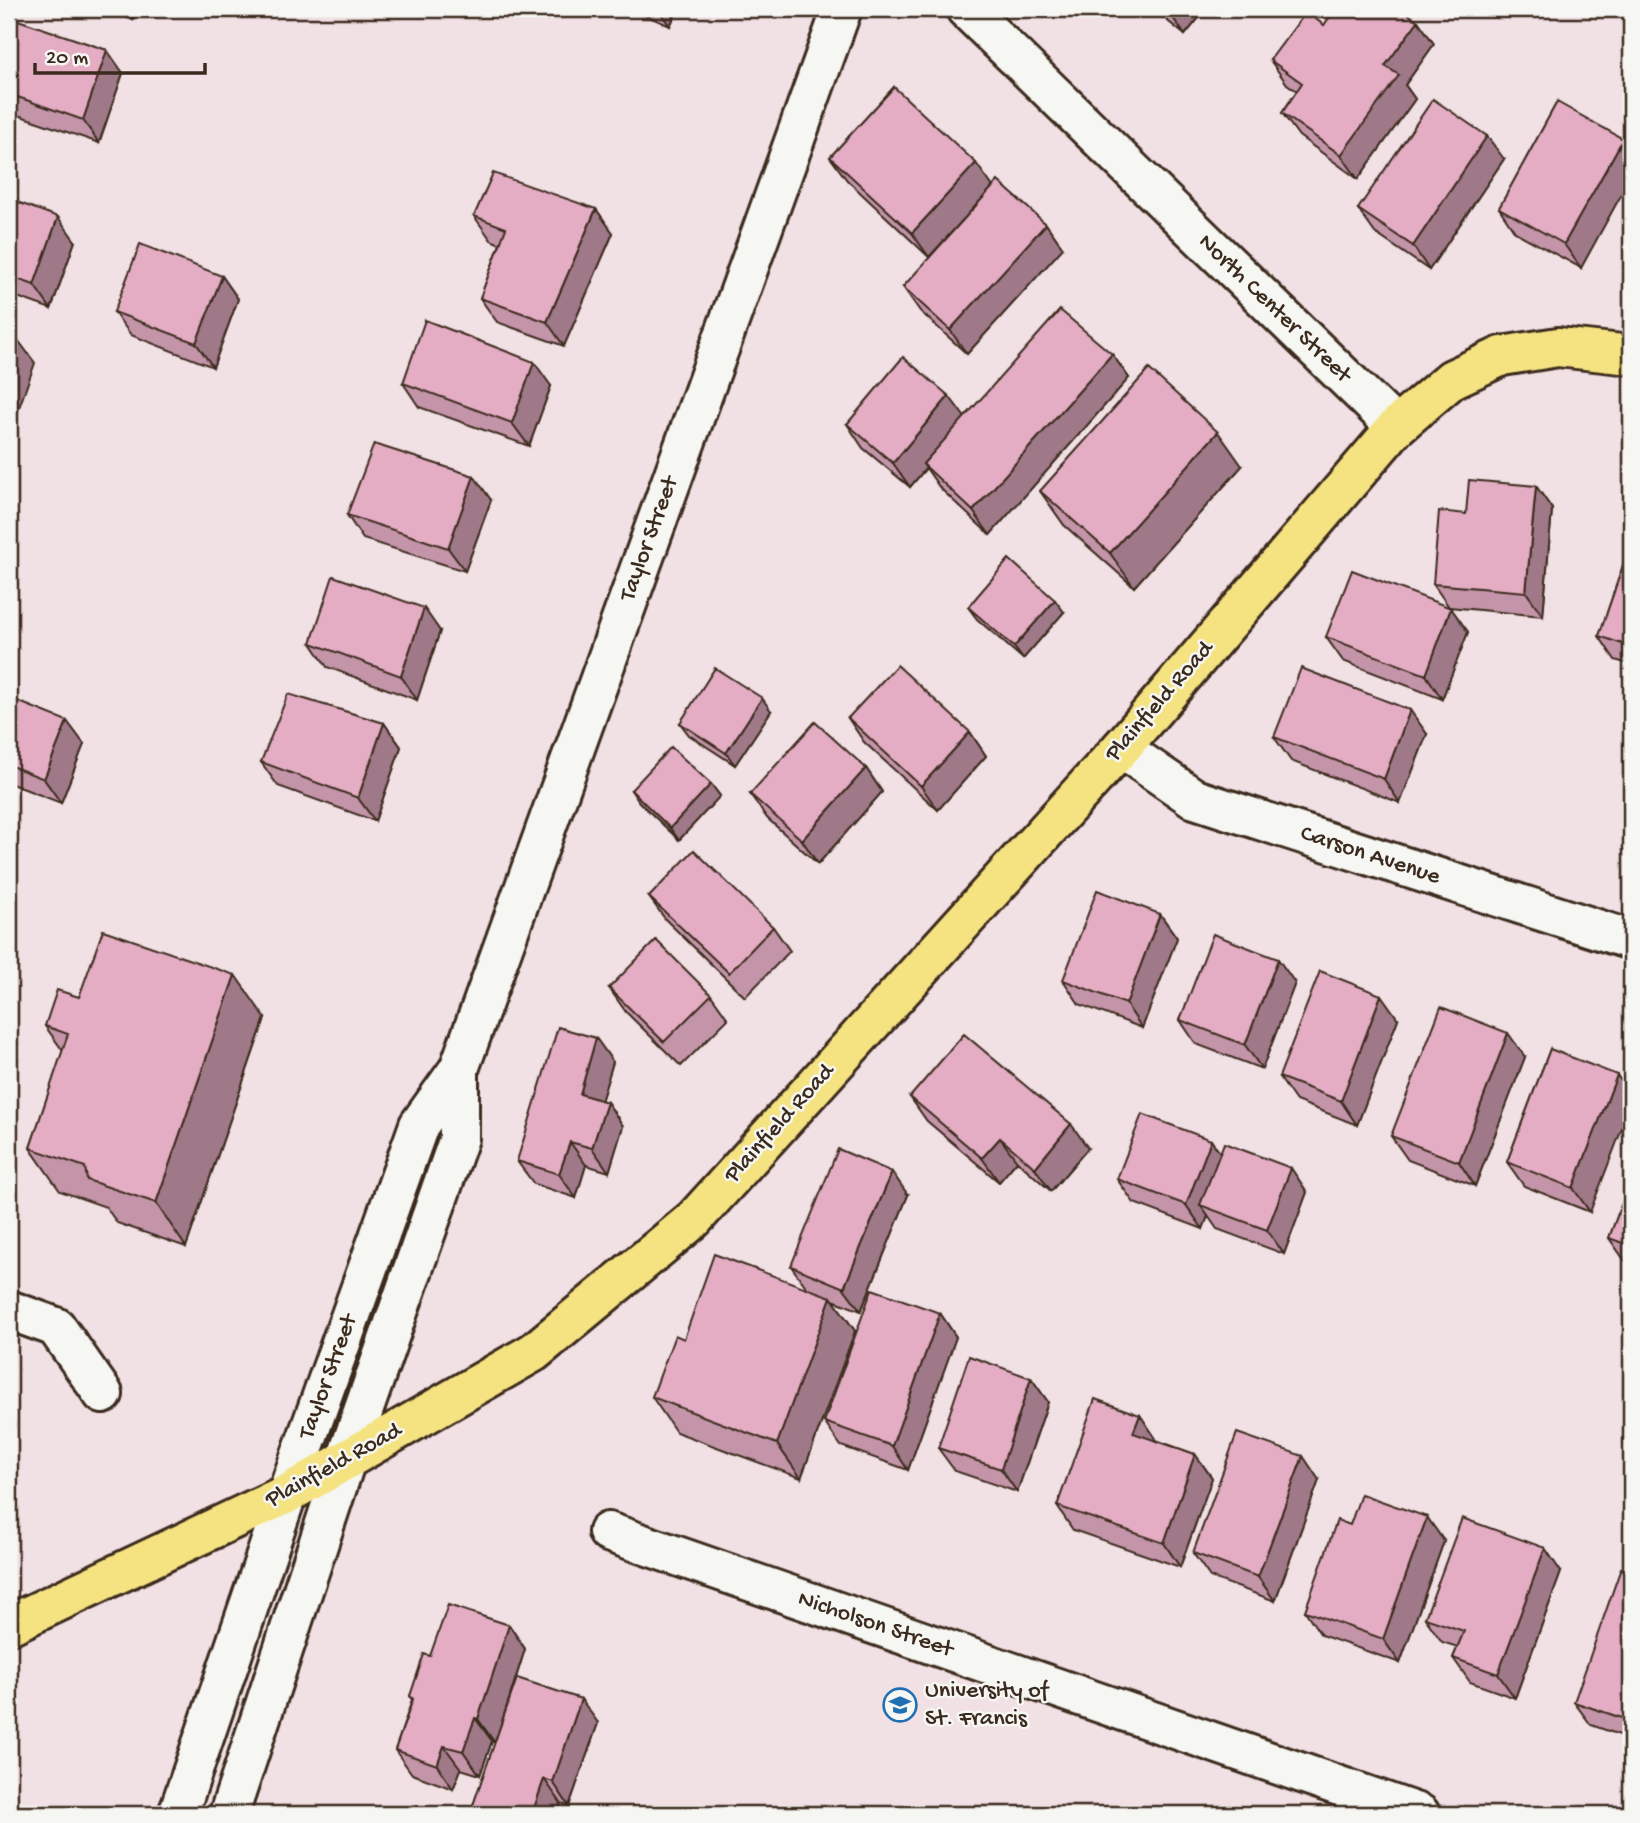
<svg xmlns="http://www.w3.org/2000/svg" width="1640" height="1823" viewBox="0 0 1640 1823" font-family="'Gochi Hand',sans-serif">
<style>
.lines{fill:none;stroke-linecap:round;stroke-linejoin:round}
.minor-casing{stroke:#3b2a1e;stroke-width:44}
.major-casing{stroke:#3b2a1e;stroke-width:44}
.minor{stroke:#f6f6f2;stroke-width:38}
.major{stroke:#f5e382;stroke-width:38}
.wall{fill:#c495a9;stroke:#3b2a1e;stroke-width:2}
.shaded-wall{fill:#a07989;stroke:#3b2a1e;stroke-width:2}
.building{fill:#e4adc4;stroke:#3b2a1e;stroke-width:2}
.labels{text-anchor:middle;dominant-baseline:central;stroke-width:5;stroke-linejoin:round;paint-order:stroke}
.street-label{font-size:24px;fill:#3b2a1e;stroke:#f6f6f2}
.poi-label{font-size:24px;fill:#3b2a1e;stroke:#f6f6f2;text-anchor:start}
</style>
<rect width="100%" height="100%" fill="#f1e0e4"/>
<filter id="ink" filterUnits="userSpaceOnUse"><feTurbulence type="fractalNoise" baseFrequency=".0143" numOctaves="2"/><feDisplacementMap in="SourceGraphic" scale="14" xChannelSelector="R" yChannelSelector="G"/><feConvolveMatrix kernelMatrix="1 2 1 2 8 2 1 2 1" color-interpolation-filters="sRGB"/></filter>
<g filter="url(#ink)">
<g class="lines">
<defs>
<path id="minor" d="M 966,9 L 1396,427
M 1121,748 L 1195,799 L 1631,940
M 9,1310 L 56,1327 L 103,1394
M 608,1532 L 1420,1814
M 178,1814 L 287,1494 L 419,1125 L 459,1069 L 842,9
M 229,1814 L 345,1463 L 459,1138 L 459,1069"/>
<path id="major" d="M 9,1625 L 287,1494 L 534,1352 L 694,1219 L 1121,748 L 1396,427 L 1452,379 L 1502,356 L 1558,347 L 1631,355"/>
</defs>
<use href="#minor" class="minor-casing"/>
<use href="#major" class="major-casing"/>
<use href="#minor" class="minor"/>
<use href="#major" class="major"/>
</g>
<path class="wall" d="M 102,9 L 137,9 L 133,20 Z
M 631,9 L 678,9 L 670,26 Z
M 1153,9 L 1206,9 L 1185,35 Z
M 9,17 L 123,73 L 99,143 L 9,112 Z
M 1418,21 L 1434,44 L 1405,85 L 1415,99 L 1358,179 L 1299,136 L 1282,113 L 1297,91 L 1287,84 L 1270,60 L 1324,25 Z
M 894,87 L 929,257 L 847,180 L 830,157 Z
M 1557,102 L 1581,268 L 1515,232 L 1499,208 Z
M 1504,159 L 1429,270 L 1375,233 L 1358,209 Z
M 9,199 L 75,241 L 51,309 L 9,294 Z
M 596,209 L 613,233 L 564,346 L 497,322 L 480,298 L 500,244 L 491,240 L 474,216 Z
M 1046,224 L 1063,248 L 967,354 L 920,311 L 903,287 Z
M 222,276 L 238,299 L 213,367 L 131,335 L 114,312 Z
M 1112,354 L 1129,378 L 990,535 L 940,488 L 926,468 L 910,487 L 863,448 L 847,424 L 965,418 Z
M 403,383 L 551,386 L 529,446 L 419,407 Z
M 1242,466 L 1134,587 L 1064,525 L 1040,491 Z
M 1536,486 L 1552,509 L 1543,616 L 1449,607 L 1468,632 L 1442,699 L 1343,661 L 1326,637 L 1449,607 L 1433,584 L 1466,514 Z
M 491,500 L 465,571 L 363,539 L 347,515 Z
M 1631,542 L 1631,665 L 1615,660 L 1599,636 Z
M 968,607 L 1064,612 L 1023,659 L 977,619 Z
M 440,631 L 417,700 L 327,667 L 311,643 Z
M 9,707 L 84,744 L 61,803 L 9,783 Z
M 771,711 L 735,765 L 689,735 L 680,723 Z
M 848,718 L 970,732 L 986,756 L 938,810 L 864,742 Z
M 384,723 L 401,747 L 375,821 L 278,786 L 261,762 Z
M 1427,734 L 1400,803 L 1291,761 L 1274,737 Z
M 866,768 L 882,792 L 818,864 L 767,818 L 750,794 Z
M 711,784 L 720,796 L 679,840 L 639,802 L 631,790 Z
M 649,897 L 773,927 L 790,951 L 745,997 L 666,920 Z
M 1160,914 L 1177,938 L 1142,1028 L 1079,1004 L 1063,980 Z
M 1295,983 L 1262,1069 L 1196,1044 L 1180,1020 Z
M 609,988 L 711,995 L 728,1019 L 681,1066 L 626,1012 Z
M 79,997 L 265,1018 L 186,1247 L 117,1223 L 106,1207 L 60,1191 L 30,1148 L 63,1051 L 45,1026 Z
M 1398,1019 L 1357,1125 L 1296,1101 L 1279,1077 Z
M 1550,1049 L 1590,1212 L 1524,1186 L 1507,1162 Z
M 1525,1057 L 1475,1186 L 1408,1160 L 1391,1136 Z
M 613,1062 L 601,1101 L 607,1102 L 623,1126 L 609,1172 L 586,1165 L 576,1198 L 534,1184 L 517,1161 Z
M 910,1097 L 1088,1148 L 1051,1191 L 1017,1161 L 999,1182 L 927,1121 Z
M 1220,1153 L 1307,1192 L 1284,1254 L 1217,1229 L 1208,1216 L 1203,1229 L 1134,1203 L 1117,1179 Z
M 1631,1179 L 1631,1264 L 1625,1261 L 1609,1238 Z
M 908,1195 L 861,1311 L 833,1300 L 855,1331 L 801,1478 L 676,1432 L 652,1397 L 684,1339 L 807,1288 L 791,1266 Z
M 940,1313 L 956,1337 L 908,1470 L 841,1446 L 824,1422 Z
M 1031,1378 L 1048,1402 L 1017,1492 L 955,1471 L 938,1448 Z
M 1140,1415 L 1156,1439 L 1156,1440 L 1195,1454 L 1212,1478 L 1180,1567 L 1073,1530 L 1057,1506 Z
M 1319,1480 L 1275,1601 L 1210,1577 L 1193,1553 Z
M 1444,1541 L 1400,1663 L 1321,1635 L 1305,1611 Z
M 1631,1571 L 1631,1739 L 1591,1725 L 1574,1702 Z
M 1561,1572 L 1515,1698 L 1470,1682 L 1453,1658 L 1458,1647 L 1442,1642 L 1425,1618 Z
M 509,1625 L 525,1649 L 499,1732 L 598,1723 L 569,1806 L 561,1803 L 557,1814 L 470,1814 L 495,1743 L 492,1741 L 480,1775 L 461,1769 L 453,1789 L 412,1774 L 395,1750 L 412,1700 L 410,1696 L 430,1656 Z"/>
<path class="shaded-wall" d="M 125,9 L 137,9 L 133,20 Z
M 658,9 L 678,9 L 670,26 Z
M 1167,9 L 1206,9 L 1185,35 Z
M 1418,21 L 1434,44 L 1405,85 L 1415,99 L 1358,179 L 1341,155 L 1385,66 Z
M 107,50 L 123,73 L 99,143 L 83,120 Z
M 1487,136 L 1504,159 L 1429,270 L 1413,246 Z
M 1623,139 L 1631,151 L 1631,177 L 1581,268 L 1564,244 Z
M 976,163 L 993,187 L 929,257 L 912,233 Z
M 596,209 L 613,233 L 564,346 L 547,322 Z
M 58,217 L 75,241 L 51,309 L 34,285 Z
M 1046,224 L 1063,248 L 967,354 L 950,330 Z
M 222,276 L 238,299 L 213,367 L 196,343 Z
M 18,340 L 35,363 L 11,430 L 9,426 L 9,367 Z
M 1112,354 L 1129,378 L 990,535 L 973,511 Z
M 534,362 L 551,386 L 529,446 L 512,423 Z
M 949,396 L 966,419 L 923,464 L 926,468 L 910,487 L 893,463 Z
M 1218,432 L 1242,466 L 1134,587 L 1110,553 Z
M 474,476 L 491,500 L 465,571 L 448,548 Z
M 1536,486 L 1552,509 L 1543,616 L 1526,592 Z
M 1055,600 L 1064,612 L 1023,659 L 1014,647 Z
M 424,608 L 440,631 L 417,700 L 401,676 Z
M 1451,608 L 1468,632 L 1442,699 L 1426,675 Z
M 762,698 L 771,711 L 735,765 L 726,753 Z
M 1410,710 L 1427,734 L 1400,803 L 1384,779 Z
M 67,721 L 84,744 L 61,803 L 44,779 Z
M 384,723 L 401,747 L 375,821 L 358,798 Z
M 970,732 L 986,756 L 938,810 L 921,786 Z
M 866,768 L 882,792 L 818,864 L 802,840 Z
M 711,784 L 720,796 L 679,840 L 670,828 Z
M 1160,914 L 1177,938 L 1142,1028 L 1126,1004 Z
M 1278,959 L 1295,983 L 1262,1069 L 1245,1045 Z
M 235,975 L 265,1018 L 186,1247 L 156,1203 Z
M 1381,995 L 1398,1019 L 1357,1125 L 1341,1101 Z
M 1508,1033 L 1525,1057 L 1475,1186 L 1459,1162 Z
M 596,1038 L 613,1062 L 596,1118 L 580,1094 Z
M 1617,1075 L 1631,1095 L 1631,1105 L 1590,1212 L 1573,1188 Z
M 607,1102 L 623,1126 L 609,1172 L 592,1148 Z
M 1071,1124 L 1088,1148 L 1051,1191 L 1035,1168 Z
M 1000,1138 L 1017,1161 L 999,1182 L 982,1158 Z
M 1211,1140 L 1228,1164 L 1200,1205 L 1208,1216 L 1203,1229 L 1186,1205 Z
M 570,1142 L 586,1165 L 576,1198 L 559,1174 Z
M 1291,1168 L 1307,1192 L 1284,1254 L 1267,1230 Z
M 892,1172 L 908,1195 L 861,1311 L 844,1288 Z
M 831,1297 L 855,1331 L 801,1478 L 777,1444 Z
M 940,1313 L 956,1337 L 908,1470 L 892,1446 Z
M 1031,1378 L 1048,1402 L 1017,1492 L 1001,1469 Z
M 1140,1415 L 1156,1439 L 1150,1456 L 1133,1433 Z
M 1195,1454 L 1212,1478 L 1180,1567 L 1164,1543 Z
M 1303,1456 L 1319,1480 L 1275,1601 L 1258,1577 Z
M 1427,1517 L 1444,1541 L 1400,1663 L 1383,1639 Z
M 1545,1548 L 1561,1572 L 1515,1698 L 1498,1674 Z
M 509,1625 L 525,1649 L 495,1743 L 478,1719 Z
M 581,1699 L 598,1723 L 569,1806 L 553,1782 Z
M 475,1718 L 492,1741 L 480,1775 L 463,1751 Z
M 444,1746 L 461,1769 L 453,1789 L 437,1765 Z
M 544,1779 L 561,1803 L 557,1814 L 532,1814 Z"/>
<path class="building" d="M 1335,9 L 1401,9 L 1418,21 L 1385,66 L 1399,75 L 1341,155 L 1282,113 L 1302,83 L 1270,60 L 1306,12 L 1324,25 Z
M 9,17 L 107,50 L 83,120 L 9,94 Z
M 894,87 L 976,163 L 912,233 L 830,157 Z
M 1433,99 L 1487,136 L 1413,246 L 1358,209 Z
M 1557,102 L 1623,139 L 1564,244 L 1499,208 Z
M 493,173 L 596,209 L 547,322 L 480,298 L 506,228 L 474,216 Z
M 998,181 L 1046,224 L 950,330 L 903,287 Z
M 9,199 L 58,217 L 34,285 L 9,276 Z
M 140,244 L 222,276 L 196,343 L 114,312 Z
M 1060,310 L 1112,354 L 973,511 L 923,464 Z
M 425,320 L 534,362 L 512,423 L 403,383 Z
M 9,336 L 18,340 L 9,367 Z
M 903,357 L 949,396 L 893,463 L 847,424 Z
M 1149,369 L 1218,432 L 1110,553 L 1040,491 Z
M 374,444 L 474,476 L 448,548 L 347,515 Z
M 1469,480 L 1536,486 L 1526,592 L 1433,584 L 1439,511 L 1466,514 Z
M 1631,542 L 1631,647 L 1599,636 Z
M 1009,559 L 1055,600 L 1014,647 L 968,607 Z
M 1352,570 L 1451,608 L 1426,675 L 1326,637 Z
M 333,576 L 424,608 L 401,676 L 311,643 Z
M 897,665 L 970,732 L 921,786 L 848,718 Z
M 715,668 L 762,698 L 726,753 L 680,723 Z
M 1301,668 L 1410,710 L 1384,779 L 1274,737 Z
M 288,694 L 384,723 L 358,798 L 261,762 Z
M 12,699 L 67,721 L 44,779 L 9,765 L 9,707 Z
M 815,722 L 866,768 L 802,840 L 750,794 Z
M 671,747 L 711,784 L 670,828 L 631,790 Z
M 694,850 L 773,927 L 729,973 L 649,897 Z
M 1097,890 L 1160,914 L 1126,1004 L 1063,980 Z
M 103,930 L 235,975 L 156,1203 L 87,1180 L 85,1167 L 30,1148 L 68,1034 L 45,1026 L 57,990 L 79,997 Z
M 1213,934 L 1278,959 L 1245,1045 L 1180,1020 Z
M 656,940 L 711,995 L 664,1042 L 609,988 Z
M 1320,971 L 1381,995 L 1341,1101 L 1279,1077 Z
M 1441,1007 L 1508,1033 L 1459,1162 L 1391,1136 Z
M 558,1027 L 596,1038 L 580,1094 L 607,1102 L 592,1148 L 570,1142 L 559,1174 L 517,1161 Z
M 964,1034 L 1071,1124 L 1035,1168 L 1000,1138 L 982,1158 L 910,1097 Z
M 1550,1049 L 1617,1075 L 1573,1188 L 1507,1162 Z
M 1142,1114 L 1211,1140 L 1186,1205 L 1117,1179 Z
M 1224,1143 L 1291,1168 L 1267,1230 L 1200,1205 Z
M 838,1149 L 892,1172 L 844,1288 L 791,1266 Z
M 1631,1179 L 1631,1246 L 1609,1238 Z
M 714,1254 L 831,1297 L 777,1444 L 652,1397 L 675,1335 L 684,1339 Z
M 872,1289 L 940,1313 L 892,1446 L 824,1422 Z
M 969,1356 L 1031,1378 L 1001,1469 L 938,1448 Z
M 1095,1399 L 1140,1415 L 1133,1433 L 1195,1454 L 1164,1543 L 1057,1506 Z
M 1237,1433 L 1303,1456 L 1258,1577 L 1193,1553 Z
M 1361,1494 L 1427,1517 L 1383,1639 L 1305,1611 L 1337,1520 L 1350,1525 Z
M 1462,1518 L 1545,1548 L 1498,1674 L 1453,1658 L 1464,1631 L 1425,1618 Z
M 1621,1568 L 1631,1571 L 1631,1721 L 1574,1702 Z
M 448,1605 L 509,1625 L 478,1719 L 475,1718 L 463,1751 L 444,1746 L 437,1765 L 395,1750 L 413,1699 L 410,1696 L 424,1654 L 430,1656 Z
M 517,1678 L 581,1699 L 553,1782 L 544,1779 L 532,1814 L 470,1814 Z"/>
</g>
<defs>
<symbol id="university-ring" viewBox="-11 -11 22 22"><circle r="9.5" fill="#f6f6f2" stroke="#1f6fb2" stroke-width="1.5"/><path d="M0-5L7-2L0 1L-7-2ZM-4 1L0 2.5L4 1V4Q0 6-4 4Z" fill="#1f6fb2"/></symbol>
</defs>
<g fill-rule="evenodd">
<use href="#university-ring" x="881" y="1686" width="38" height="38"/>
</g>
<g class="labels">
<g class="street-label">
<text transform="translate(1274 309) rotate(44)">North Center Street</text>
<text transform="translate(650 539) rotate(-70)">Taylor Street</text>
<text transform="translate(1160 702) rotate(-49)">Plainfield Road</text>
<text transform="translate(1370 856) rotate(18)">Carson Avenue</text>
<text transform="translate(780 1124) rotate(-48)">Plainfield Road</text>
<text transform="translate(329 1377) rotate(-70)">Taylor Street</text>
<text transform="translate(334 1466) rotate(-29)">Plainfield Road</text>
<text transform="translate(875 1625) rotate(19)">Nicholson Street</text>
</g>
<g class="poi-label">
<text x="925" y="1691">University of<tspan x="925" dy="28">St. Francis</tspan></text>
</g>
</g>
<rect width="1640" height="1823" fill="none" stroke="#f6f6f2" stroke-width="35"/>
<rect x="18" y="18" width="1605" height="1788" fill="none" stroke="#3b2a1e" stroke-width="2.5" filter="url(#ink)"/>
<path d="M35 63v10h170v-10" fill="none" stroke="#3b2a1e" stroke-width="3.5"/>
<text x="46" y="63" font-size="21" fill="#3b2a1e" stroke="#f6f6f2" stroke-width="5" paint-order="stroke">20 m</text>
</svg>
